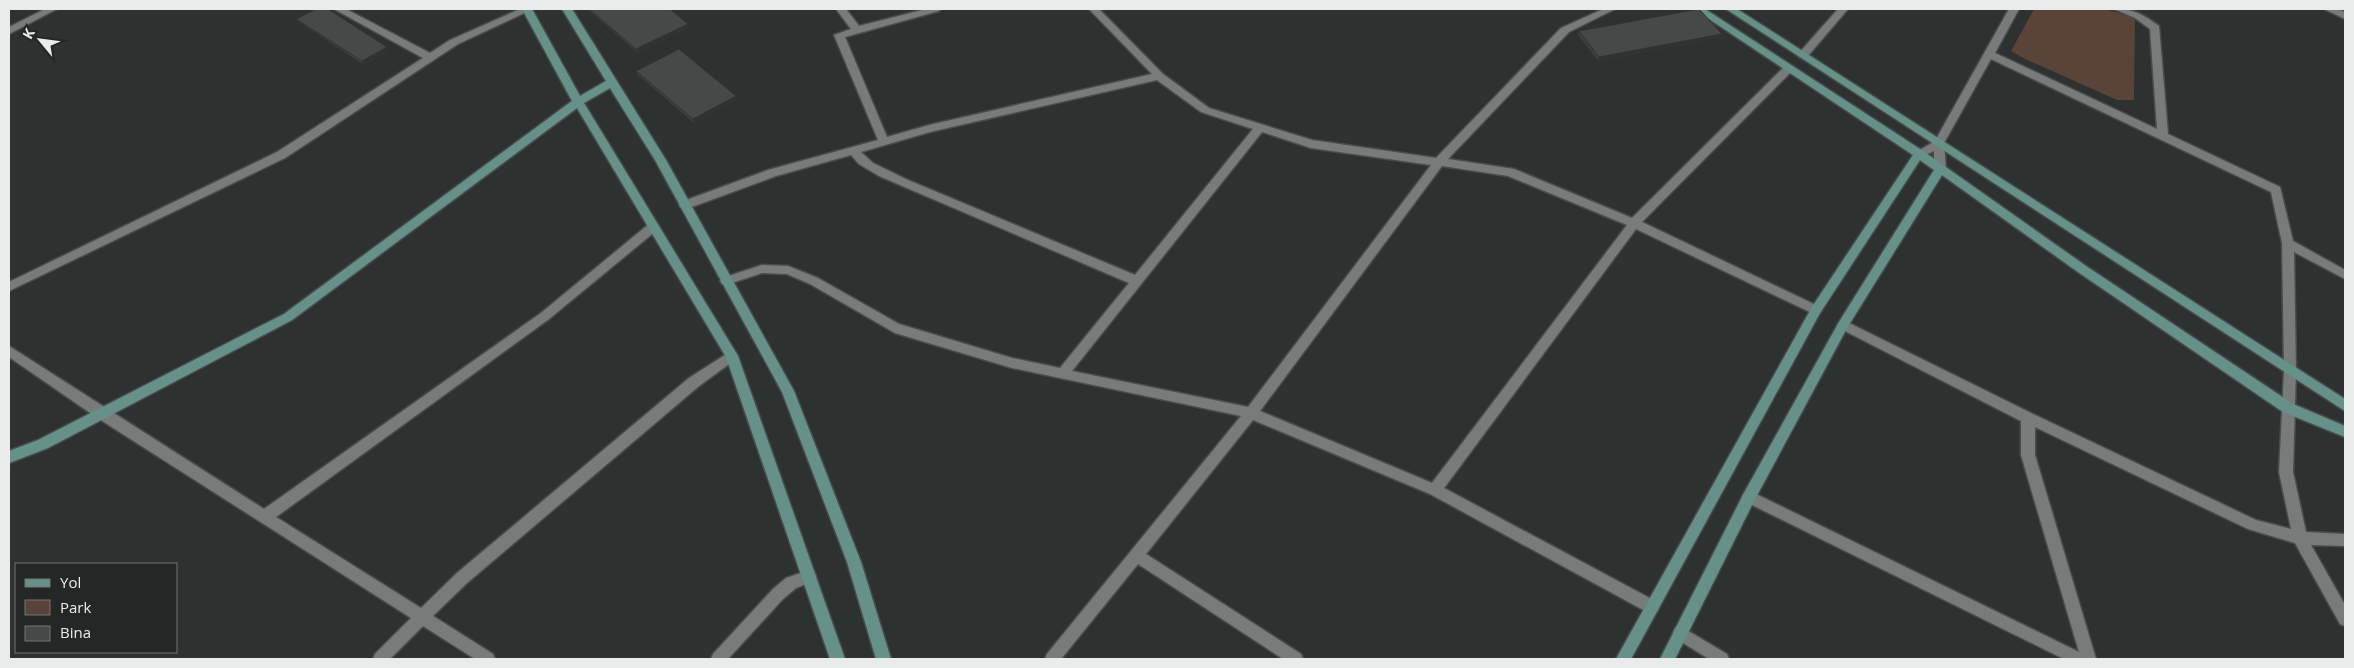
<svg xmlns="http://www.w3.org/2000/svg" width="2354" height="668" viewBox="0 0 2354 668" font-family="'Open Sans',sans-serif">
<style>
.green{fill:#5a4339}
.lines{fill:none;stroke-linecap:round;stroke-linejoin:round}
.street-casing{stroke:#494c4b;stroke-width:3}
.secondary-casing{stroke:#494c4b;stroke-width:3}
.street{fill:#777b7a;fill-rule:evenodd}
.secondary{fill:#669188;fill-rule:evenodd}
.wall{fill:#3b3f3e}
.shaded-wall{fill:#303332}
.building{fill:#454948;stroke:#303332}
</style>
<rect width="100%" height="100%" fill="#2d3130"/>
<path class="green" d="M 2034,9 L 2105,9 L 2135,18 L 2134,100 L 2117,100 L 2025,59 L 2011,51 Z"/>
<g class="lines">
<defs>
<path id="street" d="M 45,9 L 57,9 L 9,34 L 9,27 Z
M 334,9 L 346,9 L 430,53 L 450,40 L 520,9 L 533,9 L 458,44 L 285,158 L 9,291 L 9,282 L 277,152 L 423,58 Z
M 836,9 L 846,9 L 859,26 L 926,9 L 941,9 L 939,11 L 845,37 L 887,137 L 929,125 L 1152,74 L 1089,9 L 1099,9 L 1163,74 L 1209,108 L 1312,140 L 1436,158 L 1561,28 L 1603,9 L 1615,9 L 1569,32 L 1448,159 L 1514,169 L 1632,218 L 1785,66 L 1793,66 L 1793,70 L 1642,222 L 1820,307 L 1822,310 L 1820,313 L 1812,313 L 1636,229 L 1444,488 L 1657,602 L 1659,607 L 1657,612 L 1652,614 L 1647,612 L 1430,494 L 1253,420 L 1146,554 L 1301,654 L 1303,659 L 1283,659 L 1138,564 L 1061,659 L 1045,659 L 1047,654 L 1241,416 L 1012,368 L 895,333 L 810,284 L 787,274 L 762,273 L 726,285 L 722,284 L 720,281 L 722,278 L 762,265 L 788,266 L 818,278 L 899,324 L 1012,358 L 1060,368 L 1129,283 L 879,176 L 859,164 L 851,155 L 776,176 L 689,208 L 681,208 L 679,205 L 681,202 L 768,170 L 878,140 L 834,35 L 851,29 ZM 1157,80 L 1201,112 L 1253,129 L 1135,275 L 908,180 L 873,163 L 861,152 L 930,132 ZM 1262,132 L 1311,148 L 1431,165 L 1248,407 L 1072,371 ZM 1442,166 L 1508,176 L 1627,225 L 1432,483 L 1260,411 Z
M 1838,9 L 1848,9 L 1807,57 L 1799,57 L 1799,53 Z
M 2009,9 L 2019,9 L 1995,53 L 2157,129 L 2150,29 L 2135,18 L 2114,9 C 2133,8 2144,15 2159,26 L 2168,134 L 2280,187 L 2293,241 L 2345,270 L 2345,279 L 2294,252 L 2296,371 L 2293,472 L 2306,532 L 2345,534 L 2345,546 L 2311,545 L 2345,605 L 2345,626 L 2340,624 L 2295,543 L 2248,529 L 2035,427 L 2035,455 L 2096,659 L 2064,659 L 1744,501 L 1742,497 L 1744,493 L 1749,491 L 1754,493 L 2079,652 L 2021,455 L 2021,421 L 1839,328 L 1837,325 L 1843,320 L 2033,414 L 2256,520 L 2291,529 L 2279,472 L 2284,371 L 2282,243 L 2271,192 L 1991,59 L 1944,143 L 1946,169 L 1944,172 L 1940,173 L 1934,169 L 1934,151 L 1919,158 L 1913,154 L 1935,141 Z
M 2324,9 L 2337,9 L 2345,12 L 2345,19 Z
M 653,223 L 657,224 L 659,227 L 657,230 L 549,319 L 276,517 L 421,608 L 457,573 L 689,378 L 728,353 L 736,353 L 738,356 L 736,359 L 699,386 L 467,583 L 433,616 L 493,654 L 495,659 L 475,659 L 423,626 L 390,659 L 373,659 L 375,654 L 411,618 L 96,417 L 9,357 L 9,346 L 264,509 L 541,313 L 649,224 Z
M 809,570 L 814,571 L 816,576 L 814,581 L 796,588 L 783,599 L 728,659 L 711,659 L 713,654 L 773,589 L 786,578 Z
M 1680,626 L 1727,654 L 1729,659 L 1709,659 L 1675,638 L 1673,633 L 1675,628 Z"/>
<path id="secondary" d="M 522,9 L 532,9 L 580,96 L 606,81 L 562,9 L 572,9 L 666,160 L 794,391 L 861,562 L 891,659 L 876,659 L 847,562 L 782,392 L 655,160 L 610,88 L 584,103 L 738,356 L 845,659 L 830,659 L 726,357 L 577,108 L 292,320 L 48,448 L 9,463 L 9,451 L 38,440 L 284,314 L 572,101 Z
M 1694,9 L 1705,9 L 1923,151 L 2086,266 L 2293,404 L 2345,426 L 2345,437 L 2283,412 L 2078,272 L 1942,175 L 1847,328 L 1754,501 L 1675,659 L 1660,659 L 1744,493 L 1839,322 L 1934,170 L 1920,160 L 1820,313 L 1631,659 L 1616,659 L 1812,307 L 1913,155 Z
M 1726,9 L 1737,9 L 2345,399 L 2345,411 Z"/>
</defs>
<use href="#street" class="street-casing"/>
<use href="#secondary" class="secondary-casing"/>
<use href="#street" class="street"/>
<use href="#secondary" class="secondary"/>
</g>
<path class="wall" d="M 587,9 L 670,9 L 688,24 L 689,27 L 638,53 Z
M 296,19 L 390,51 L 364,65 L 299,22 Z
M 1579,31 L 1720,38 L 1598,61 L 1578,35 Z
M 636,71 L 737,100 L 694,123 L 638,75 Z"/>
<path class="shaded-wall" d="M 688,24 L 689,27 L 638,53 L 636,49 Z
M 1722,34 L 1720,38 L 1598,61 L 1599,57 Z
M 387,47 L 390,51 L 364,65 L 362,61 Z
M 736,96 L 737,100 L 694,123 L 693,119 Z"/>
<path class="building" d="M 316,9 L 328,9 L 387,47 L 362,61 L 296,19 Z
M 589,9 L 670,9 L 688,24 L 636,49 Z
M 1699,9 L 1722,34 L 1599,57 L 1579,31 Z
M 679,49 L 736,96 L 693,119 L 636,71 Z"/>
<rect width="2354" height="668" fill="none" stroke="#e9eceb" stroke-width="20"/>
<rect x="15" y="563" width="162" height="90" fill="#242726" stroke="#737675"/>
<rect x="25" y="579" width="25" height="8" fill="#669188" stroke="#737675"/>
<text x="60" y="588" font-size="15" fill="#e9eceb">Yol</text>
<rect x="25" y="600" width="25" height="15" fill="#5a4339" stroke="#737675"/>
<text x="60" y="613" font-size="15" fill="#e9eceb">Park</text>
<rect x="25" y="626" width="25" height="15" fill="#454948" stroke="#737675"/>
<text x="60" y="638" font-size="15" fill="#e9eceb">Bina</text>
<g transform="translate(40 40) rotate(299)" stroke="#242726" stroke-width="4" paint-order="stroke">
<path d="M0-4L9 19L0 12L-9 19Z" fill="#e9eceb"/>
<text y="-8" font-size="14" font-weight="bold" text-anchor="middle" fill="#e9eceb">K</text>
</g>
</svg>
